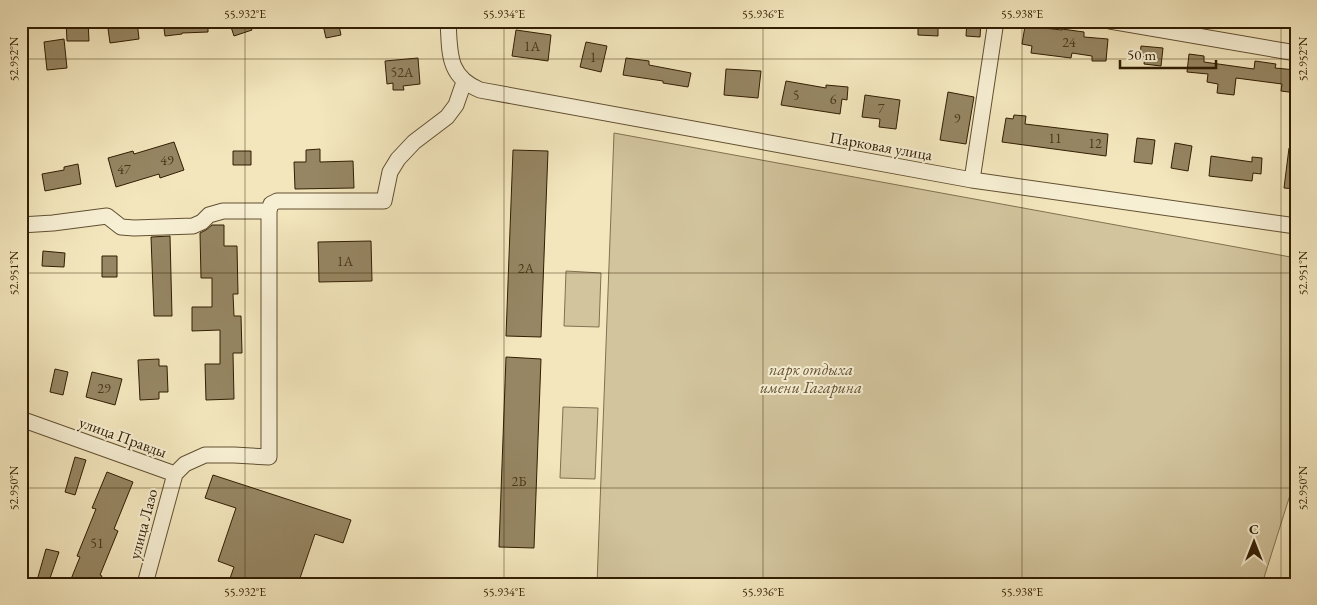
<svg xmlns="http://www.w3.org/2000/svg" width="1317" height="605" viewBox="0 0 1317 605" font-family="'EB Garamond',serif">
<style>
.green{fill:#d2c49d;stroke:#827150}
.building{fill:#968663;stroke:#321e02}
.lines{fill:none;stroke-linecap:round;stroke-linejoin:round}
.minor-casing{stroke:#625031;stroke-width:17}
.minor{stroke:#f7efd4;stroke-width:15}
.ticks{fill:none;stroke:#321e02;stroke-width:1;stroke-opacity:0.45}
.labels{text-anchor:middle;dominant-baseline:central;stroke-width:4;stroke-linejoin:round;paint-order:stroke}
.number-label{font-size:14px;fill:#4b381a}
.street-label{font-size:16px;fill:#321e02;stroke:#f7efd4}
.park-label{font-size:16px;font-style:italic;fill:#625030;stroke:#f7efd4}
.neatline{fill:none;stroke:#321e02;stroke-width:2}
.ticks-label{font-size:12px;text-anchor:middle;fill:#321e02}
</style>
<rect width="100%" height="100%" fill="#f3e6bd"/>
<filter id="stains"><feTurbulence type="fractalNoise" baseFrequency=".004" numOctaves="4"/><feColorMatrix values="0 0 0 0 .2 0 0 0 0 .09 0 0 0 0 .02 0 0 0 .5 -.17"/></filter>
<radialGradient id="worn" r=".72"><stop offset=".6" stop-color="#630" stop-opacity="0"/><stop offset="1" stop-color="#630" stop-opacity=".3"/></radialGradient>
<path class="green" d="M 614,133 L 1296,258 L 1296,476 L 1262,584 L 597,584 Z
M 566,271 L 601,273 L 599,327 L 564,326 Z
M 563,407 L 598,408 L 595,479 L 560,478 Z"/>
<path class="building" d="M 66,21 L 88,21 L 89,41 L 67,41 Z
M 107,21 L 137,21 L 139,39 L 110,43 Z
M 163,21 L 208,21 L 208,32 L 182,33 L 182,34 L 165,36 Z
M 229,21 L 249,21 L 252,30 L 234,36 Z
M 322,21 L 338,21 L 341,35 L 326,38 Z
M 918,21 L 938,21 L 938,36 L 918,35 Z
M 967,21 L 981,21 L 980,37 L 966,36 Z
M 1025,26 L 1062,30 L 1062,29 L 1084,32 L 1084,37 L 1108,39 L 1106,61 L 1092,61 L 1092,56 L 1072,53 L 1071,58 L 1031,53 L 1032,46 L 1022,44 Z
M 516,30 L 551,35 L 548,61 L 512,56 Z
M 64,39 L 67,68 L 47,70 L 44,42 Z
M 586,42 L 607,46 L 601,72 L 580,67 Z
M 1141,46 L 1163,48 L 1161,66 L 1144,64 L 1145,57 L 1140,56 Z
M 1189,54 L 1204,56 L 1204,62 L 1254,69 L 1255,61 L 1276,64 L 1275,68 L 1296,70 L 1296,93 L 1281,91 L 1282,84 L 1236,78 L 1234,95 L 1217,93 L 1218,84 L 1207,82 L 1208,74 L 1187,72 Z
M 418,58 L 420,84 L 403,86 L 404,90 L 393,90 L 393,83 L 387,84 L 385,61 Z
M 626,58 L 649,61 L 649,65 L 691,73 L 688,87 L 663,83 L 663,81 L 623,75 Z
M 726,69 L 761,71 L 758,98 L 724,95 Z
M 786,81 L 826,88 L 826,85 L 848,87 L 847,100 L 842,99 L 840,114 L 781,105 Z
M 948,92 L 974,97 L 966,144 L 940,140 Z
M 865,95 L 900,100 L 896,129 L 879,127 L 880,119 L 862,117 Z
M 1014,115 L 1026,116 L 1025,124 L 1108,134 L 1106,156 L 1002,142 L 1006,118 L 1013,119 Z
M 1137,138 L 1155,140 L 1152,164 L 1134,162 Z
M 174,142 L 184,170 L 160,178 L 159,174 L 116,187 L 108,158 L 133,151 L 134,154 Z
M 1175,143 L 1192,146 L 1188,171 L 1171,168 Z
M 1289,148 L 1296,148 L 1296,189 L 1284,188 Z
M 320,149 L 320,162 L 353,161 L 354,188 L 295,189 L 294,162 L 306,162 L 306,150 Z
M 513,150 L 548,151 L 541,337 L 506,336 Z
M 233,151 L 251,151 L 251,165 L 233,165 Z
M 1211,156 L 1252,162 L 1252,157 L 1262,158 L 1261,174 L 1253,173 L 1252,181 L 1209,176 Z
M 78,164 L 81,184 L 45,191 L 42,174 L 64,170 L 64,167 Z
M 212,225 L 224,225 L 224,246 L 237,246 L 238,294 L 233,294 L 234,316 L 241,316 L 242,353 L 233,353 L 234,399 L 206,400 L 205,364 L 220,364 L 220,330 L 192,331 L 192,307 L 212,307 L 212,278 L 201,278 L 200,233 L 206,230 Z
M 170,236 L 172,316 L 154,316 L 151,237 Z
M 371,241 L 372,281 L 319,282 L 318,242 Z
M 43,251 L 65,253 L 64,267 L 42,266 Z
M 102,256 L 117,256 L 117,277 L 102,277 Z
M 506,357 L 541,359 L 534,548 L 499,547 Z
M 159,359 L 159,366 L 167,366 L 168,392 L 159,392 L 159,399 L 140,400 L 138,360 Z
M 55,369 L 68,372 L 63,395 L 50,392 Z
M 92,372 L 122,379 L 115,405 L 86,397 Z
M 75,457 L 86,460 L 75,495 L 65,492 Z
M 107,472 L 133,482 L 114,529 L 118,531 L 100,575 L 102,576 L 99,584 L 69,584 L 80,557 L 77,556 L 96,509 L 92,508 Z
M 213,475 L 351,520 L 343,543 L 315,534 L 298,584 L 228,584 L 234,567 L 218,561 L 236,508 L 205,498 Z
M 46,549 L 59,552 L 48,584 L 36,584 Z"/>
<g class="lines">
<defs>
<path id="minor" d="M 448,21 C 450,53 447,76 480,90 L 972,180 L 1296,226
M 1110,21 L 1296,53
M 972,180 L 996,21
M 21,225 L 53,223 L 107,216 L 121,227 L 134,228 L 193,226 L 202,222 L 209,215 L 223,211 L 269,211
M 21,419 L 175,474 L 185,464 L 205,455 L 234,455 L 269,457 L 269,211 L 271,204 L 277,201 L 384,201 L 390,172 L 398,159 L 414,142 L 447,117 L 456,105 L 464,82
M 145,584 L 175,474"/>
</defs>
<use href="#minor" class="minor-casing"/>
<use href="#minor" class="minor"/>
</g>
<path class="ticks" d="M 245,21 L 245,584M 504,21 L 504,584M 763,21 L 763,584M 1022,21 L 1022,584M 1281,21 L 1281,584M 21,59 L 1296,59M 21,273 L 1296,273M 21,488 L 1296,488"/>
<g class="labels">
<g class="number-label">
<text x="1069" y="42">24</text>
<text x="532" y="46">1А</text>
<text x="593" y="57">1</text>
<text x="402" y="72">52А</text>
<text x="796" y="95">5</text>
<text x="833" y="99">6</text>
<text x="881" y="108">7</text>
<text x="957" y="118">9</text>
<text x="1055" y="138">11</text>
<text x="1095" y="143">12</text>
<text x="167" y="160">49</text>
<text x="124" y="169">47</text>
<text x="345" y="261">1А</text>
<text x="526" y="268">2А</text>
<text x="104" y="388">29</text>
<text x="519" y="481">2Б</text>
<text x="97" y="543">51</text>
</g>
<g class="street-label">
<text transform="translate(881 146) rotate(10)">Парковая улица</text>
<text transform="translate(123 437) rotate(20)">улица Правды</text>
<text transform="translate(143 524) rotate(-75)">улица Лазо</text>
</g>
<g class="park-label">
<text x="811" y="369">парк отдыха<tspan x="811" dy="18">имени Гагарина</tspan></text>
</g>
</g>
<rect width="1317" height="605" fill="none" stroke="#f3e6bd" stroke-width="55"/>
<g transform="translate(1254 542)" stroke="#f7efd4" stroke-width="4" paint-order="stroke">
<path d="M0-4L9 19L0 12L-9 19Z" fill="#321e02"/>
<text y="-8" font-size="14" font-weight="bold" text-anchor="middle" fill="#321e02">С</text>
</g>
<path d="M1120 60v8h96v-8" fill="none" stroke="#321e02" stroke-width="2.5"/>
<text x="1127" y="60" font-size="15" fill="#321e02" stroke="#f7efd4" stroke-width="4" paint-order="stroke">50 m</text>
<rect x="28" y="28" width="1262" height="550" class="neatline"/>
<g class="ticks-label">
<text x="245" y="18">55.932°E</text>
<text x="504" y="18">55.934°E</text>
<text x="763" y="18">55.936°E</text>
<text x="1022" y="18">55.938°E</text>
<text transform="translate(14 59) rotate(-90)" y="4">52.952°N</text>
<text transform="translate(1303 59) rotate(-90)" y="4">52.952°N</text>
<text transform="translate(14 273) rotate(-90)" y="4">52.951°N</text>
<text transform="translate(1303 273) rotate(-90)" y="4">52.951°N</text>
<text transform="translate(14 488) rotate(-90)" y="4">52.950°N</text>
<text transform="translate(1303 488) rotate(-90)" y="4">52.950°N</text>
<text x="245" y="596">55.932°E</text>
<text x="504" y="596">55.934°E</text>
<text x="763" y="596">55.936°E</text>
<text x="1022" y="596">55.938°E</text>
</g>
<rect width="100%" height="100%" filter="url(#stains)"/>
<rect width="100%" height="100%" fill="url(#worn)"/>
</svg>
